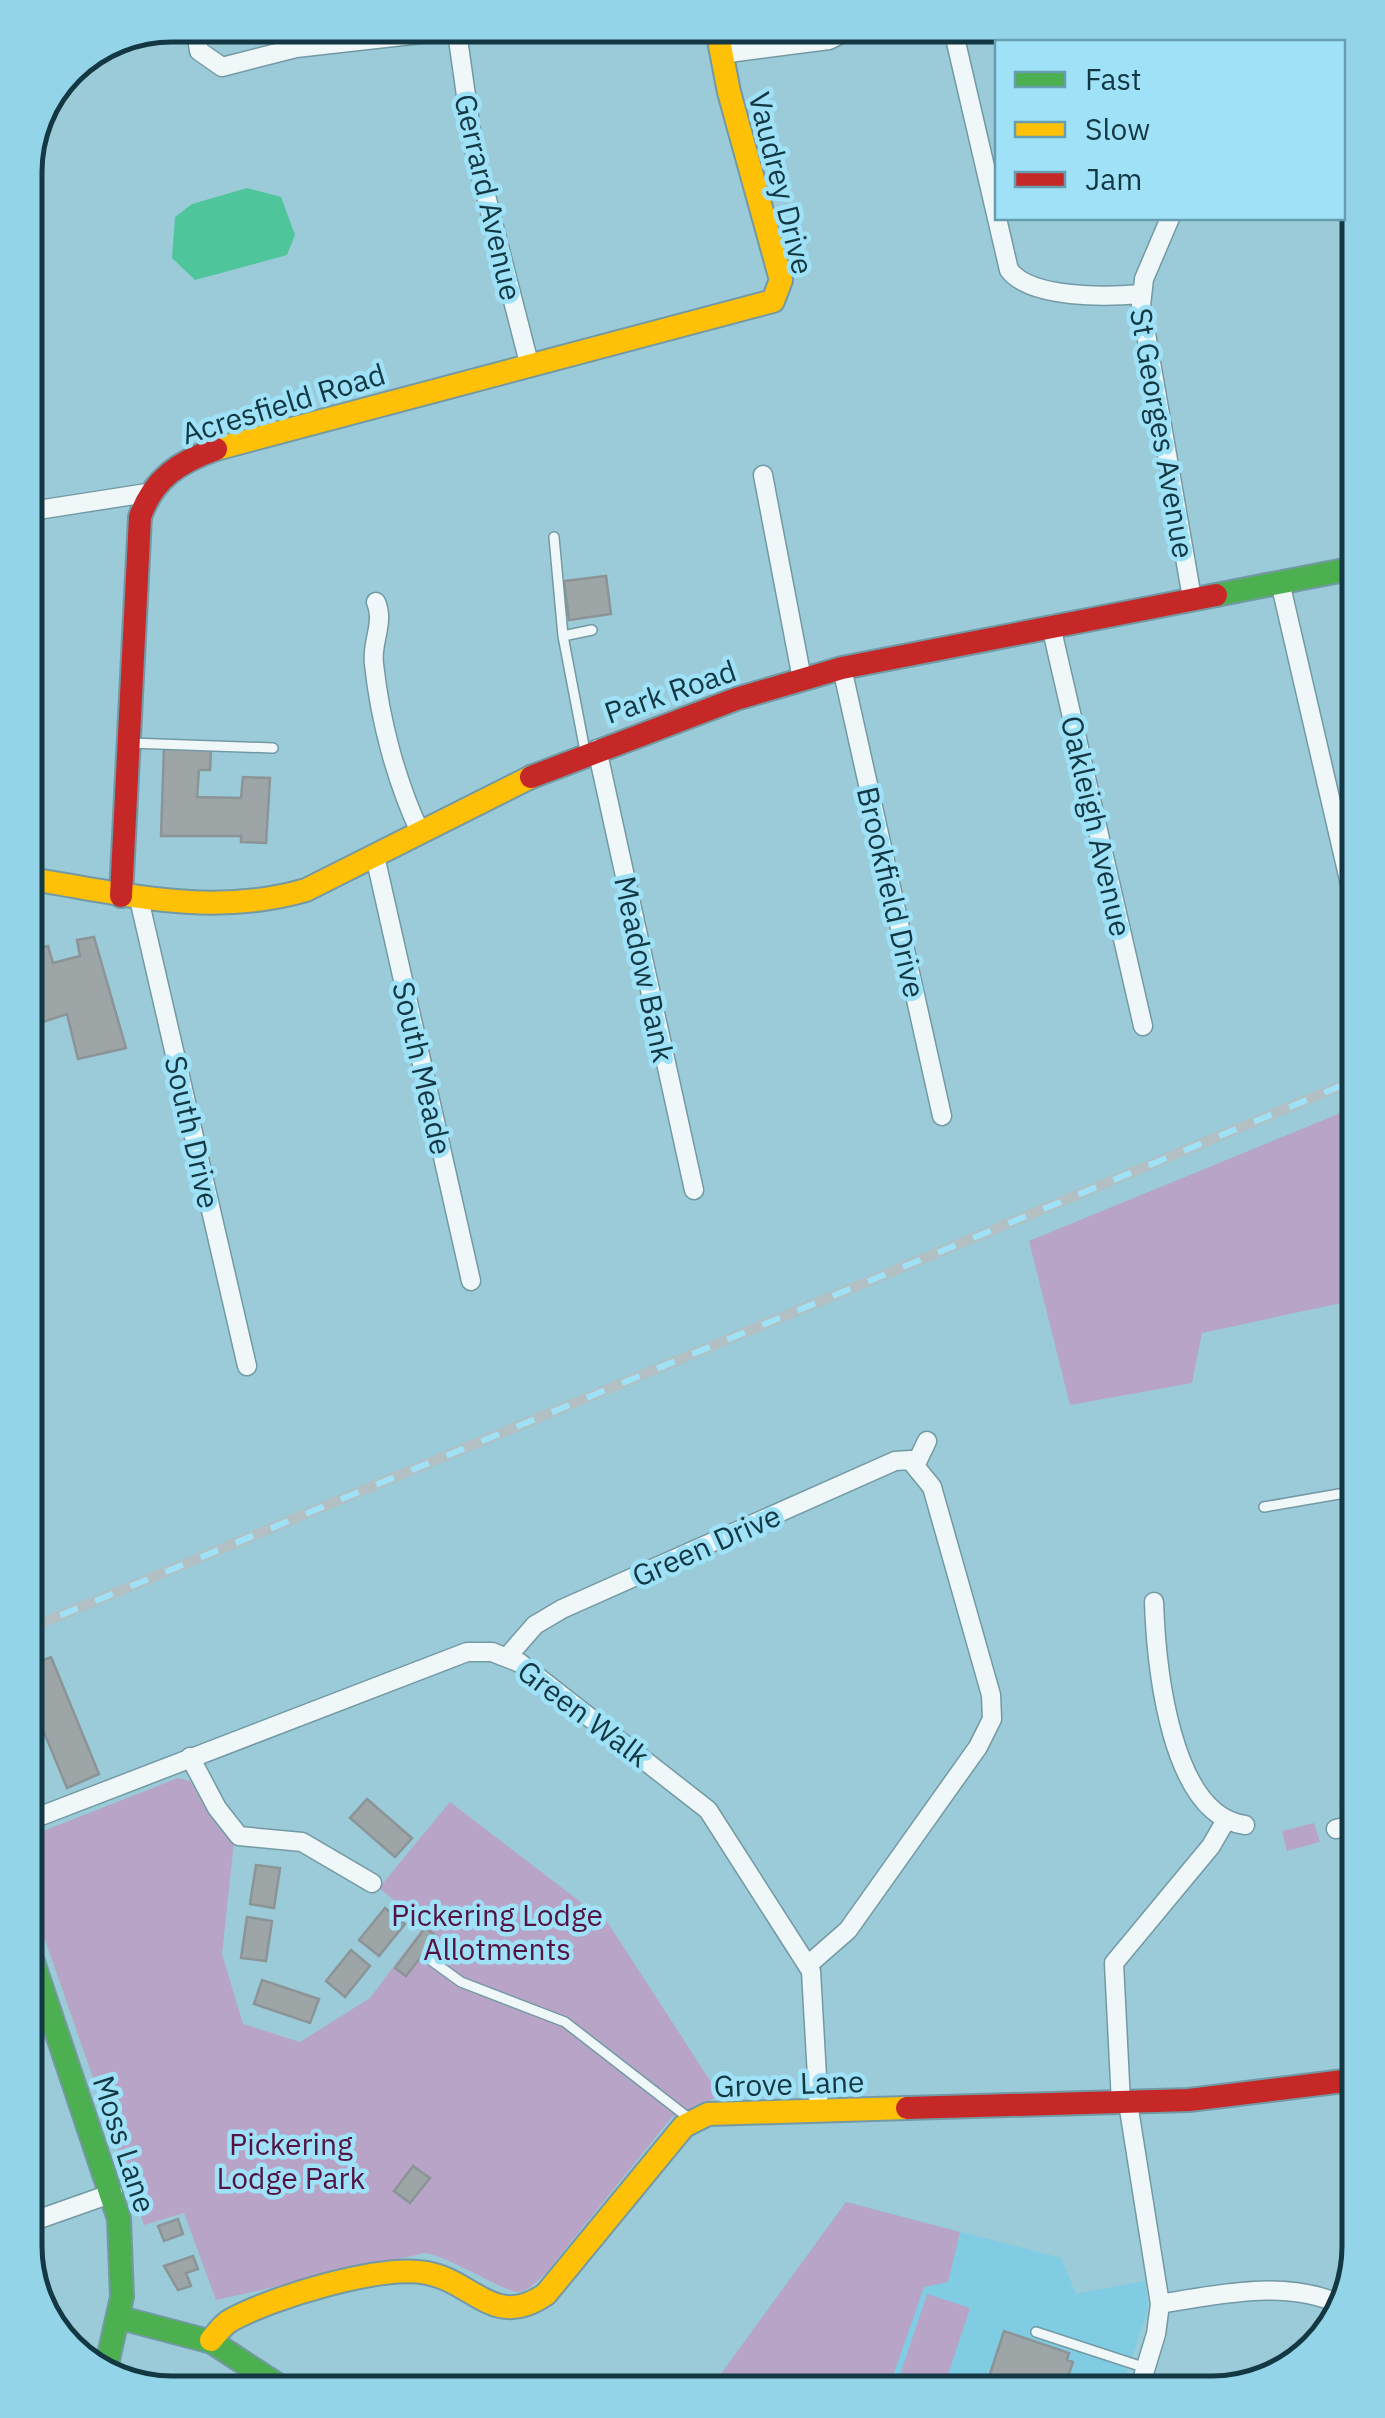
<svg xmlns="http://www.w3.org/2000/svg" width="1385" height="2418" viewBox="0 0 1385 2418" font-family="'IBM Plex Sans',sans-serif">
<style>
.built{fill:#80cce2}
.green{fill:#b8a4c6}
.water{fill:#4fc59c}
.building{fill:#9da5a6;stroke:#8b9496;stroke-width:2.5}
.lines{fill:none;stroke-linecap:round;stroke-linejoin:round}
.lane-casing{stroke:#739aa4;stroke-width:12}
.street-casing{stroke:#739aa4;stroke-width:21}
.fast-casing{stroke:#739aa4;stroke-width:26}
.slow-casing{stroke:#739aa4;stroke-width:26}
.jam-casing{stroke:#739aa4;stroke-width:26}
.lane{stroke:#f0f7f9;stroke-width:9}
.street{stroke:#f0f7f9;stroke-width:18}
.fast{stroke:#4caf50;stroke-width:22}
.slow{stroke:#ffc107;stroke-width:22}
.jam{stroke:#c62828;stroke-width:22}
.rail-casing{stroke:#b2bfc3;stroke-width:10}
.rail{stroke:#9fe2f7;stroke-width:6;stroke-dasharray:19;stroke-linecap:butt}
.labels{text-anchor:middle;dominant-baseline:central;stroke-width:9;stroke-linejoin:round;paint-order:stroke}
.street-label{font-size:30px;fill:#133843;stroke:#9fe2f7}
.park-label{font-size:30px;fill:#531343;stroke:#9fe2f7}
.rim{fill:none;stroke:#133843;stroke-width:5}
</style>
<rect width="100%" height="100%" fill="#9bcad8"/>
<path class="built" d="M 846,2202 L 1061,2258 L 1076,2294 L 1145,2281 L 1148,2308 L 1120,2393 L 707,2393 Z"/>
<path class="green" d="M 1360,1105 L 1360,1299 L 1202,1333 L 1192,1383 L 1070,1405 L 1029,1241 Z
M 178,1778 L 190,1781 L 215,1823 L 234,1842 L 222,1954 L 243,2024 L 300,2042 L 370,1998 L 425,1925 L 379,1888 L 450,1802 L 608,1923 L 720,2096 L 672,2117 L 545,2274 C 538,2280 530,2290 519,2292 C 507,2294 451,2257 425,2253 L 216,2300 L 184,2213 L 144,2225 L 34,1908 L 28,1837 Z
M 1314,1823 L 1320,1842 L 1287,1851 L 1282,1831 Z
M 846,2202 L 960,2232 L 948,2282 L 924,2287 L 887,2393 L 707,2393 Z
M 927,2294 L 970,2308 L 942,2393 L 899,2378 Z"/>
<path class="water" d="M 247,188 L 281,197 L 295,235 L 287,255 L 195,280 L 172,258 L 175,217 L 192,204 Z"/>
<path class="building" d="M 606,576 L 611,614 L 569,620 L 564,581 Z
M 164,748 L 211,750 L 210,770 L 199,770 L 197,797 L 241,798 L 243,777 L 270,778 L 266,843 L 241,842 L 241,836 L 161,836 Z
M 94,937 L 126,1048 L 78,1059 L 67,1014 L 43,1022 L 25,951 L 48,946 L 53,963 L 80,956 L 77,940 Z
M 51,1657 L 99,1774 L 67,1788 L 25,1686 L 25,1667 Z
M 367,1799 L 412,1838 L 395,1857 L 350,1818 Z
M 256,1865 L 280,1868 L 274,1908 L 250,1904 Z
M 385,1908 L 405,1924 L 379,1956 L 359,1940 Z
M 247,1917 L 272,1921 L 266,1961 L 241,1958 Z
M 425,1928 L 437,1936 L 406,1976 L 395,1968 Z
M 351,1950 L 370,1966 L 345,1997 L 326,1981 Z
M 262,1980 L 319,1999 L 310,2023 L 254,2004 Z
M 413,2166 L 430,2178 L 410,2203 L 394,2191 Z
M 178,2219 L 183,2234 L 164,2241 L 158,2226 Z
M 193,2256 L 198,2269 L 186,2273 L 191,2286 L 178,2290 L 164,2266 Z
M 1004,2331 L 1069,2353 L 1067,2360 L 1073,2362 L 1062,2393 L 1001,2393 L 1006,2393 L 1010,2380 L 990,2374 Z
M 223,2380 L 239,2393 L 213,2393 Z"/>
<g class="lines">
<defs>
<path id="lane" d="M 554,537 L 563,636 L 585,751
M 563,636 L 592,630
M 130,743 L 273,748
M 1264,1507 L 1339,1494 L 1360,1495
M 432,1961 L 461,1982 L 565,2022 L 690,2119
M 1036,2332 L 1146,2368"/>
<path id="street" d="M 195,25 L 199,51 L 222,67 L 296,48 L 456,30
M 456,25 L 473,145 L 530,367
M 952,25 L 1009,270 C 1031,299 1107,297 1141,294
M 1192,42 L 1201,25
M 721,54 L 829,40 L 859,25
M 1170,218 L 1144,279 L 1141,305 L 1192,598
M 763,475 L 802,679
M 25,512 L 147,493
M 1280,582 L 1359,923
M 376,602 C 385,623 371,642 374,664 C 380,720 396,781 420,832
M 1051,626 L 1143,1026
M 842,668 L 942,1116
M 597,749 L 694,1190
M 375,856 L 471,1281
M 139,899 L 247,1366
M 916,1464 L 927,1441
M 1154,1602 C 1156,1661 1169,1815 1245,1825
M 508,1656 L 535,1625 L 562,1609 L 895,1461 L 910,1460 L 932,1487 L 991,1695 L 992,1719 L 978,1747 L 848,1930 L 808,1965
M 190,1757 L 217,1808 L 239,1836 L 302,1842 L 372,1883
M 1350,1803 L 1356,1824
M 25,1822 L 467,1652 L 492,1652 L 520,1663 L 708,1810 L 811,1971 L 819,2112
M 1336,1829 L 1360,1823
M 1121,2103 L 1114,1963 L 1211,1846 L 1226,1820
M 1128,2103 L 1160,2304 L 1156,2334 L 1138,2393
M 25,2224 L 113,2193
M 1160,2304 C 1219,2294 1286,2279 1342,2305"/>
<path id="fast" d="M 1216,595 L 1360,567
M 25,1938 L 119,2219 L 122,2297 L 105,2373
M 121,2318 L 212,2342 L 290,2393"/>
<path id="slow" d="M 216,449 L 773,301 L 781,280 L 729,92 L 716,25
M 25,878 C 121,893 210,918 306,890 L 531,777
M 211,2340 C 218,2332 224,2323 233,2319 C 274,2297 381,2264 427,2273 C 474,2282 495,2330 546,2294 L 684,2126 L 708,2114 L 907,2108"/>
<path id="jam" d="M 531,777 L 736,699 L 842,668 L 1216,595
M 121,896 L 140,517 C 153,479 179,462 216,449
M 907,2108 L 1189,2100 L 1360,2079"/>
</defs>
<use href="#lane" class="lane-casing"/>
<use href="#street" class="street-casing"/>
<use href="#fast" class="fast-casing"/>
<use href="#slow" class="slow-casing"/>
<use href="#jam" class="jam-casing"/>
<use href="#lane" class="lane"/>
<use href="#street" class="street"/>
<use href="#fast" class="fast"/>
<use href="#slow" class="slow"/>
<use href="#jam" class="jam"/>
<defs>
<path id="rail" d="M 25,1630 L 1360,1078"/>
</defs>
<use href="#rail" class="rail-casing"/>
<use href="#rail" class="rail"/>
</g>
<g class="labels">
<g class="street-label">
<text transform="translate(782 183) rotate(76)">Vaudrey Drive</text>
<text transform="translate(489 197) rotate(77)">Gerrard Avenue</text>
<text transform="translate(283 403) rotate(-17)">Acresfield Road</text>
<text transform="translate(1163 433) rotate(80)">St Georges Avenue</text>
<text transform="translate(670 691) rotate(-19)">Park Road</text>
<text transform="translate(1097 826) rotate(77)">Oakleigh Avenue</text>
<text transform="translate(892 892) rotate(77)">Brookfield Drive</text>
<text transform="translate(645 969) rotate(78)">Meadow Bank</text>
<text transform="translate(423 1068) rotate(77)">South Meade</text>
<text transform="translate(193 1132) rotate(77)">South Drive</text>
<text transform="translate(706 1545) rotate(-24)">Green Drive</text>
<text transform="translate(584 1713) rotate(37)">Green Walk</text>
<text transform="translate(789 2083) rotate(-2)">Grove Lane</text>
<text transform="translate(125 2144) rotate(72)">Moss Lane</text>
</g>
<g class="park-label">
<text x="497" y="1914">Pickering Lodge<tspan x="497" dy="34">Allotments</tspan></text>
<text x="291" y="2143">Pickering<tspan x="291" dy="34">Lodge Park</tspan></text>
</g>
</g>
<path d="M0 0H1385V2418H0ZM172 42H1212A130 130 0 0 1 1342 172V2246A130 130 0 0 1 1212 2376H172A130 130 0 0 1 42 2246V172A130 130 0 0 1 172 42Z" fill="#94d4e9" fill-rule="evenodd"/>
<path class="rim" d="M172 42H1212A130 130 0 0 1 1342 172V2246A130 130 0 0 1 1212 2376H172A130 130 0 0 1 42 2246V172A130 130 0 0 1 172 42Z"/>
<rect x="995" y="40" width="350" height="180" fill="#9fe2f7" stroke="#679eaf" stroke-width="2.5"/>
<rect x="1015" y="72" width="50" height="15" fill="#4caf50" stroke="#679eaf" stroke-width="2.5"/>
<text x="1085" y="90" font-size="30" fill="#133843">Fast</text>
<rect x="1015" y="122" width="50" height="15" fill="#ffc107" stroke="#679eaf" stroke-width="2.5"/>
<text x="1085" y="140" font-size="30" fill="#133843">Slow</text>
<rect x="1015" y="172" width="50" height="15" fill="#c62828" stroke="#679eaf" stroke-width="2.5"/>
<text x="1085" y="190" font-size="30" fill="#133843">Jam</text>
</svg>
